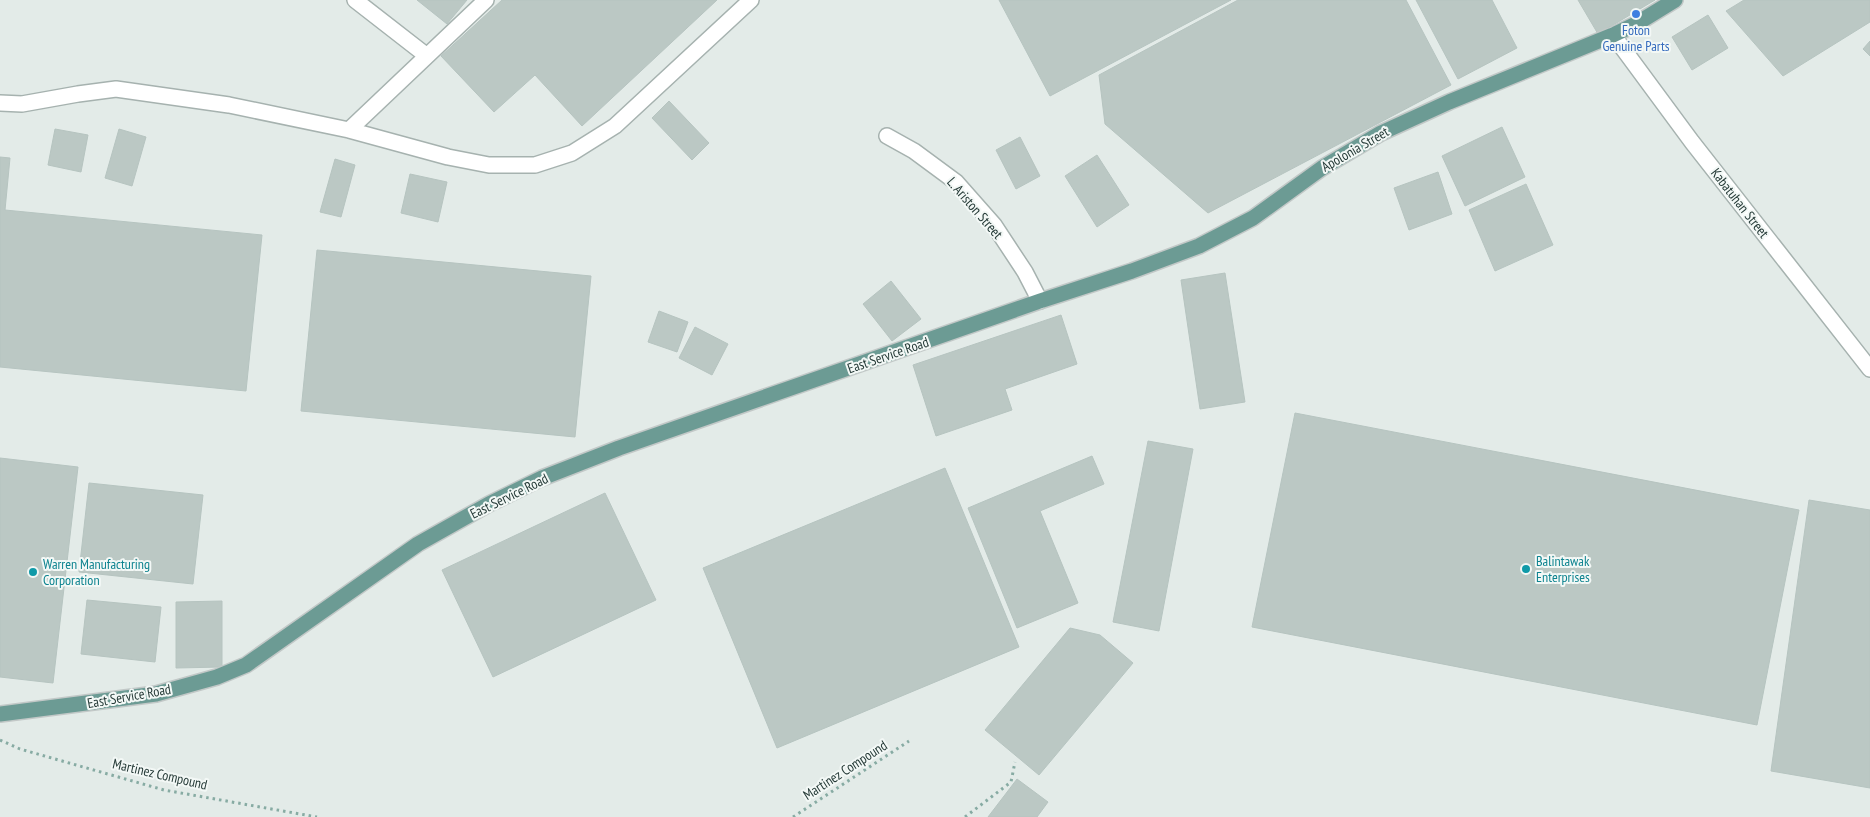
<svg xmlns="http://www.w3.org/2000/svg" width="1870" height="817" viewBox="0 0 1870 817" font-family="'PT Sans Narrow',sans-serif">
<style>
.building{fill:#bbc8c4;stroke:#b6c4c0}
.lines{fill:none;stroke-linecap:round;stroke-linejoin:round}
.minor-casing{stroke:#a6b2af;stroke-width:18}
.major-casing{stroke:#c2c8c7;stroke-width:18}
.path{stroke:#87aba3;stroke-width:3;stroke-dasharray:2.5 4;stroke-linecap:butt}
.minor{stroke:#fff;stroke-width:15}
.major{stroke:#6c9b94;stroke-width:15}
.shop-dot{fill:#3f7fe0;stroke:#f3f8f6;stroke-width:2}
.culture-dot{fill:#0f9aa8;stroke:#f3f8f6;stroke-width:2}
.labels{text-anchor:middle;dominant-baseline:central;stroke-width:4;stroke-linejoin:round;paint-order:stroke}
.shop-label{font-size:14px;fill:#366cbe;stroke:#f3f8f6}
.street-label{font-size:14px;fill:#253a37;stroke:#f3f8f6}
.culture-label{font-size:14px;fill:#0d838f;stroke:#f3f8f6;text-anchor:start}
</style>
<rect width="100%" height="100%" fill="#e3ebe8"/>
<path class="building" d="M 417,0 L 467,0 L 447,24 Z
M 502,0 L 717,0 L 582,126 L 535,75 L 494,112 L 441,56 Z
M 999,0 L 1231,0 L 1050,96 Z
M 1238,0 L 1406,0 L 1451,85 L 1208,213 L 1105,124 L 1099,75 Z
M 1416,0 L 1492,0 L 1517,48 L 1458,79 Z
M 1578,0 L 1655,0 L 1598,34 Z
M 1744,0 L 1870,0 L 1870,22 L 1783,76 L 1726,11 Z
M 1708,15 L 1728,48 L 1692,70 L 1672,37 Z
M 1870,41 L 1870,56 L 1863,49 Z
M 669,101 L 709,143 L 692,160 L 652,118 Z
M 1502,127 L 1525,177 L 1465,206 L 1442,156 Z
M 55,129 L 88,135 L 81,172 L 48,165 Z
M 119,129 L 146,137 L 132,186 L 105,178 Z
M 1020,137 L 1040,176 L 1016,189 L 996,150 Z
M 1097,155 L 1129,205 L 1097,227 L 1065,176 Z
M 0,157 L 10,158 L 5,210 L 262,235 L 246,391 L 0,367 Z
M 335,159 L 355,165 L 341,217 L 320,212 Z
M 1438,172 L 1452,214 L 1409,230 L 1394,188 Z
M 410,174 L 447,182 L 438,222 L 401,213 Z
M 1526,184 L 1553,245 L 1495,271 L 1469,210 Z
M 317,250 L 591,276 L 575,437 L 301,411 Z
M 1225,273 L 1245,402 L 1200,409 L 1181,280 Z
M 891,281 L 921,319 L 892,341 L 863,304 Z
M 659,311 L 688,322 L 677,352 L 648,342 Z
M 1061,315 L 1077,364 L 1005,389 L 1012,410 L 936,436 L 913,365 Z
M 695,327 L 728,344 L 712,375 L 679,358 Z
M 1295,413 L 1799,510 L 1757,725 L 1252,627 Z
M 1148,441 L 1193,449 L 1159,631 L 1113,622 Z
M 1092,456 L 1104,484 L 1040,511 L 1078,603 L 1017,628 L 968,508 Z
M 0,458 L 78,467 L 53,683 L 0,677 Z
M 945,468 L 1019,647 L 777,748 L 703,568 Z
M 89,483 L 203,495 L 193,584 L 79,572 Z
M 605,493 L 656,600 L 493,677 L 442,570 Z
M 1809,500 L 1870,510 L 1870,788 L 1771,771 Z
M 87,600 L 161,607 L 155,662 L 81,654 Z
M 222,601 L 222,667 L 176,668 L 176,602 Z
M 1070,628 L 1100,635 L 1133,663 L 1039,775 L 985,730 Z
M 1017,779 L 1048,802 L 1037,817 L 988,817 Z"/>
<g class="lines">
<defs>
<path id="minor" d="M 355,0 L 427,56
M 1613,35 L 1692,142 L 1870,369
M 0,103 L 22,104 L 78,94 L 116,89 L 229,105 L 349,130 L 448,157 L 489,165 L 535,165 L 572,153 L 615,126 L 751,0
M 349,130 L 486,0
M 887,136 L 914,151 L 956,182 L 994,225 L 1025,272 L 1040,301"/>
<path id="major" d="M 0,714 L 156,694 L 217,677 L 246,665 L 418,544 L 489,504 L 542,478 L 619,448 L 1040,301 L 1132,271 L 1199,246 L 1253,218 L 1322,168 L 1381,133 L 1449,102 L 1613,35 L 1636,24 L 1675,0"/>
</defs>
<use href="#minor" class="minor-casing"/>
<use href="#major" class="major-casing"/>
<path class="path" d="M 0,740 L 20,749 L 164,790 L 317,817
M 793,817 L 909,741
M 965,817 L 1011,782 L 1015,762"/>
<use href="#minor" class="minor"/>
<use href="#major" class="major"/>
</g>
<circle class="shop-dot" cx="1636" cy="14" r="5"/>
<g class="culture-dot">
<circle cx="1526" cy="569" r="5"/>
<circle cx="33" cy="572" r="5"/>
</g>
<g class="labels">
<g class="shop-label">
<text x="1636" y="30">Foton<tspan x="1636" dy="16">Genuine Parts</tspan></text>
</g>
<g class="street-label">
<text transform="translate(1355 149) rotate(-30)">Apolonia Street</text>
<text transform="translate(1740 203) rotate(52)">Kabatuhan Street</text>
<text transform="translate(975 208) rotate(49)">L. Ariston Street</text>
<text transform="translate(888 355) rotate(-19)">East Service Road</text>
<text transform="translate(509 496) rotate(-26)">East Service Road</text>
<text transform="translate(129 696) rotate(-10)">East Service Road</text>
<text transform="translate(845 770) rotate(-33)">Martinez Compound</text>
<text transform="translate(160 774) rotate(13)">Martinez Compound</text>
</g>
<g class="culture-label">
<text x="1536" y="561">Balintawak<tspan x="1536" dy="16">Enterprises</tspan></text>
<text x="43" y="564">Warren Manufacturing<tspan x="43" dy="16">Corporation</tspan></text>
</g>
</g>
</svg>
